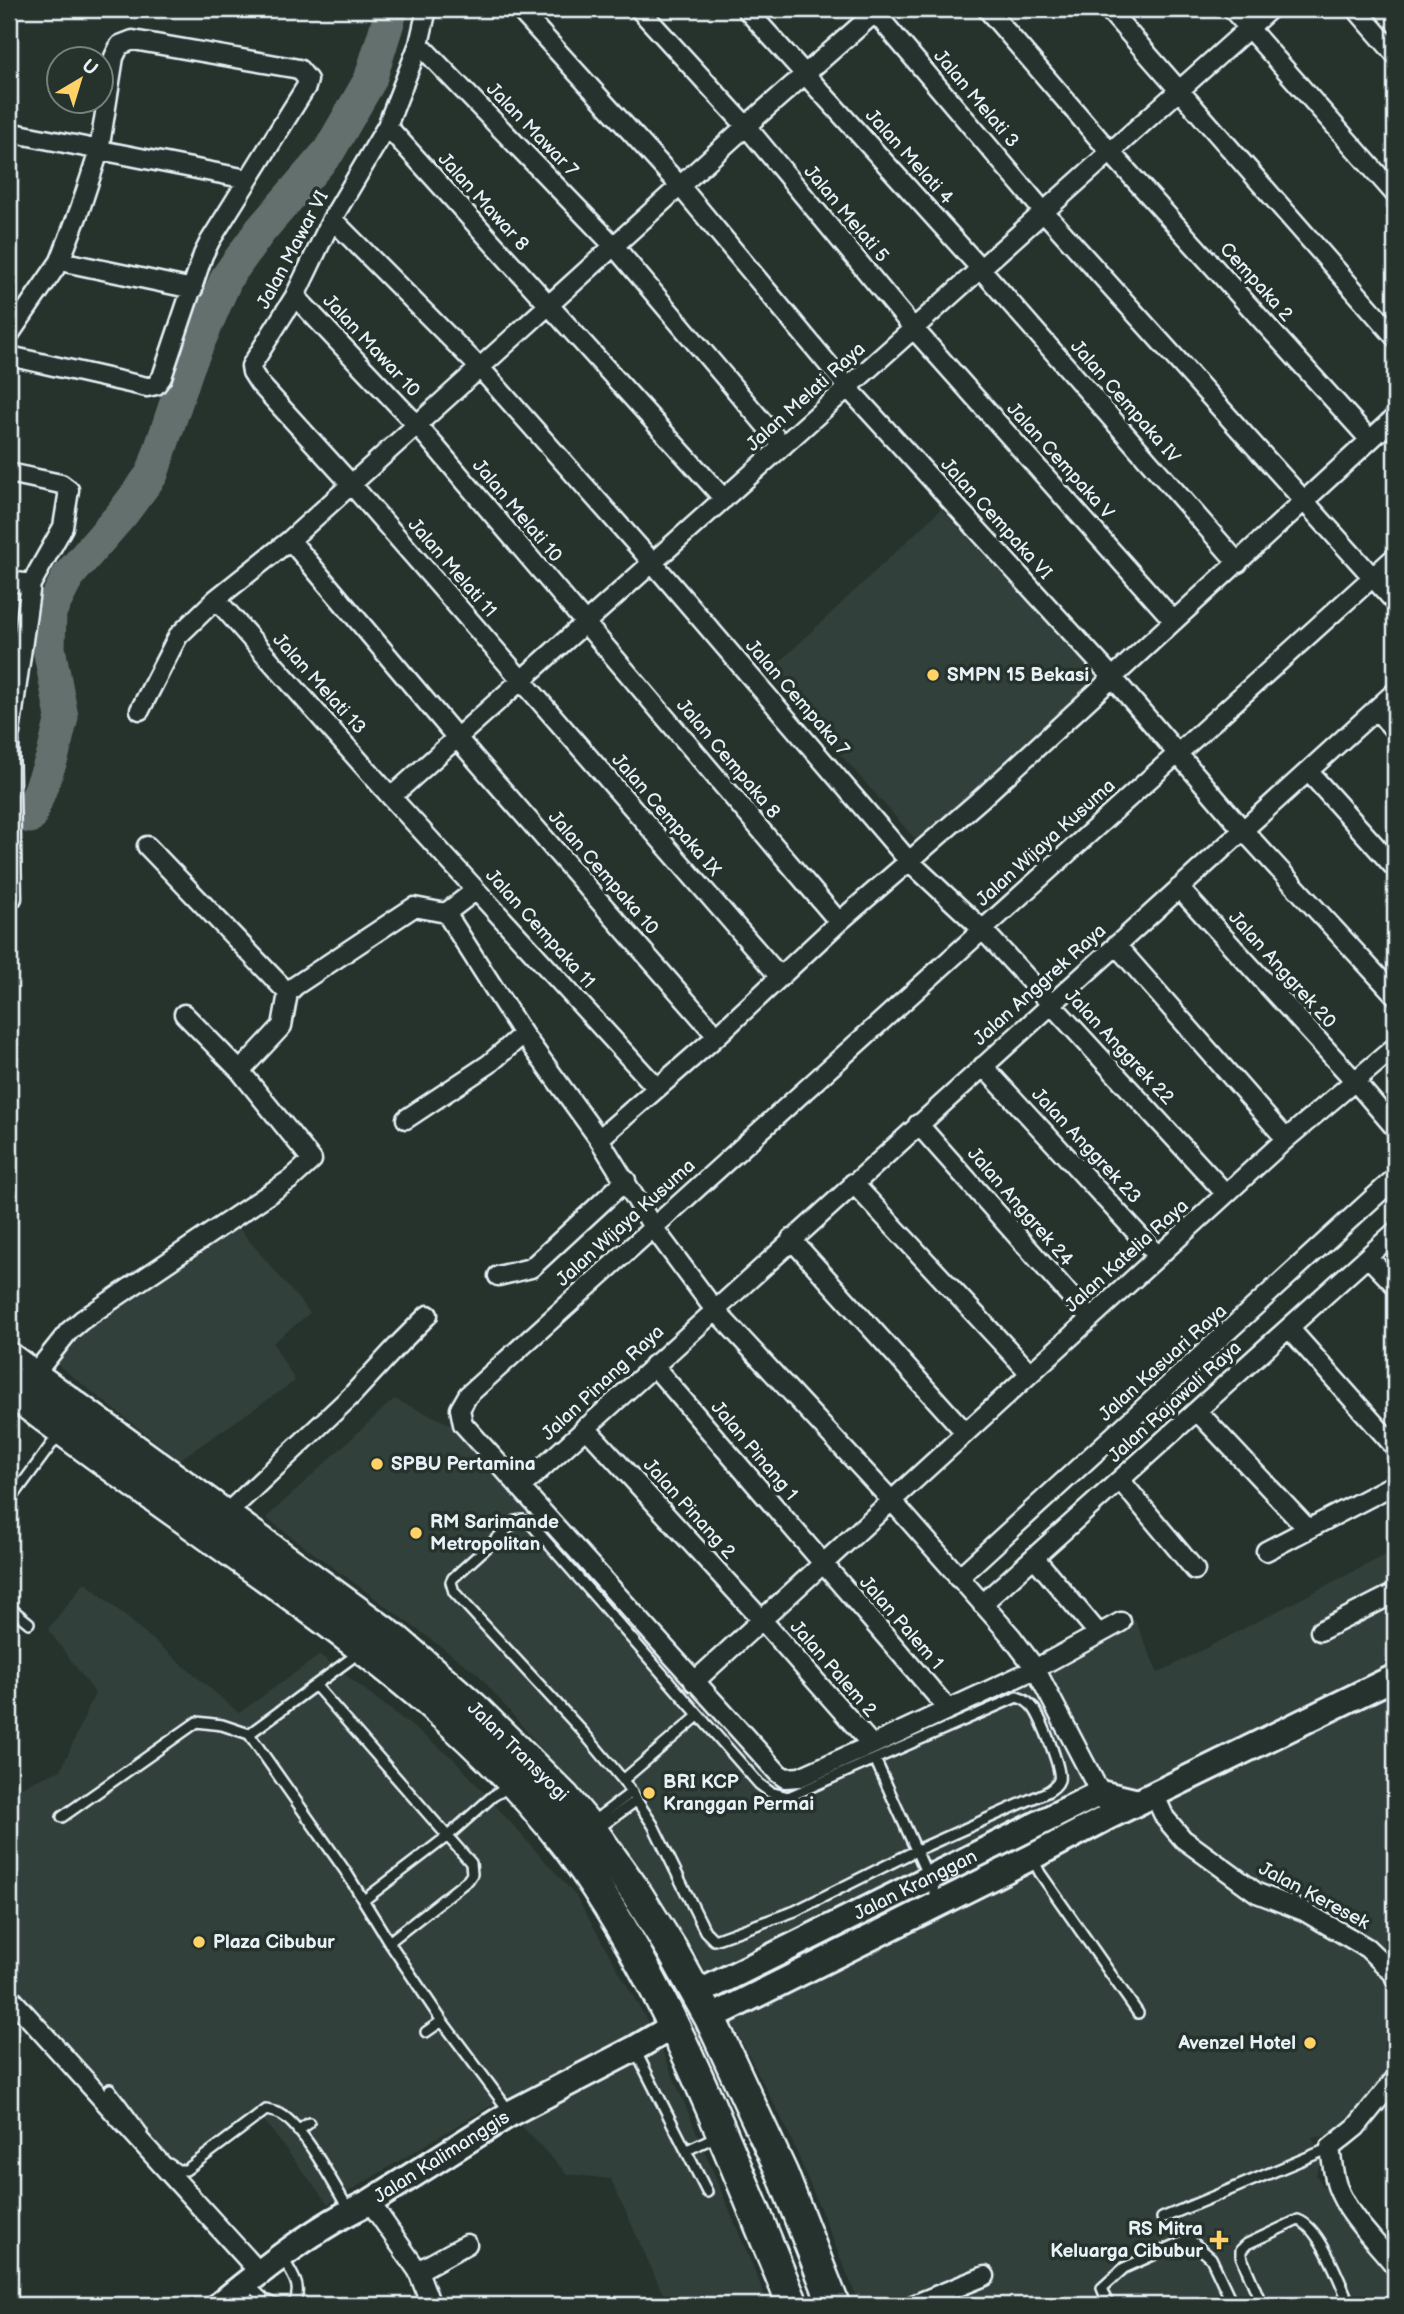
<svg xmlns="http://www.w3.org/2000/svg" width="1404" height="2314" viewBox="0 0 1404 2314" font-family="'Balsamiq Sans',sans-serif">
<style>
.built{fill:#333f3a}
.lines{fill:none;stroke-linecap:round;stroke-linejoin:round}
.river{stroke:#636f6d;stroke-width:33}
.service-casing{stroke:#e8f1f8;stroke-width:14}
.minor-casing{stroke:#e8f1f8;stroke-width:23}
.secondary-casing{stroke:#e8f1f8;stroke-width:30}
.trunk-casing{stroke:#e8f1f8;stroke-width:35}
.service{stroke:#26332d;stroke-width:9}
.minor{stroke:#26332d;stroke-width:18}
.secondary{stroke:#26332d;stroke-width:24}
.trunk{stroke:#26332d;stroke-width:30}
.poi-dot{fill:#ffd166;stroke:#26332d;stroke-width:2.5}
.labels{text-anchor:middle;dominant-baseline:central;stroke-width:7;stroke-linejoin:round;paint-order:stroke}
.street-label{font-size:19px;fill:#e8f1f8;stroke:#26332d}
.poi-label{font-size:19px;font-weight:bold;fill:#e8f1f8;stroke:#26332d;text-anchor:start}
</style>
<rect width="100%" height="100%" fill="#26332d"/>
<filter id="ink" filterUnits="userSpaceOnUse"><feTurbulence type="fractalNoise" baseFrequency=".0143" numOctaves="2"/><feDisplacementMap in="SourceGraphic" scale="14" xChannelSelector="R" yChannelSelector="G"/><feConvolveMatrix kernelMatrix="1 2 1 2 8 2 1 2 1" color-interpolation-filters="sRGB"/></filter>
<g filter="url(#ink)">
<path class="built" d="M 941,509 L 1098,677 L 917,841 L 768,673 Z
M 232,1220 L 310,1313 L 273,1343 L 295,1381 L 179,1460 L 40,1351 L 164,1264 Z
M 394,1399 L 466,1431 L 789,1790 L 1135,1620 L 1158,1673 L 1395,1550 L 1395,2102 L 1363,2135 L 1312,2137 L 1322,2160 L 1316,2175 L 1353,2233 L 1374,2251 L 1395,2288 L 1395,2305 L 860,2305 L 787,2129 L 700,1961 L 599,1817 L 478,1674 L 266,1518 Z
M 85,1582 L 239,1713 L 320,1655 L 454,1759 L 576,1896 L 657,2038 L 769,2305 L 668,2305 L 611,2179 L 567,2174 L 498,2101 L 328,2204 L 262,2118 L 170,2186 L 9,1991 L 9,1792 L 61,1770 L 95,1693 L 48,1629 Z"/>
<g class="lines">
<path class="river" d="M 30,817 L 53,755 L 62,717 L 49,648 L 50,612 L 69,575 L 122,514 L 152,474 L 188,367 L 227,277 L 260,231 L 329,151 L 370,80 L 392,9"/>
<defs>
<path id="service" d="M 9,1502 L 59,1434
M 523,1520 L 532,1525 L 759,1784 L 770,1792 L 788,1797 L 1017,1697 C 1024,1699 1031,1704 1035,1710 C 1042,1721 1062,1769 1059,1780 C 1057,1786 1052,1789 1047,1792 L 915,1851 L 795,1911 L 714,1940 L 705,1931 L 653,1825 L 623,1780 L 583,1732 L 454,1592 L 451,1582 L 453,1578 L 516,1521 Z
M 9,1607 L 29,1623
M 249,1734 L 360,1652
M 875,1759 L 939,1901
M 623,1780 L 698,1716
M 62,1817 L 197,1722 L 222,1725 L 249,1734 L 346,1872 L 389,1942 L 468,1880 L 472,1874 L 471,1863 L 315,1685
M 592,1822 L 632,1792
M 596,1830 L 637,1800
M 1033,1859 L 1040,1873 L 1138,2013
M 364,1900 L 449,1835 L 493,1796 L 509,1787
M 389,1942 L 442,2021 L 510,2112
M 426,2032 L 442,2021
M 635,2050 L 707,2192
M 110,2089 L 142,2132
M 298,2131 L 309,2123
M 687,2150 L 717,2136
M 169,2164 L 178,2170 L 186,2170 L 266,2110 C 271,2111 277,2112 282,2115 C 305,2129 334,2185 349,2210
M 1162,2218 L 1330,2148
M 283,2258 C 292,2275 303,2286 294,2304 L 290,2305
M 248,2284 L 265,2300 L 277,2305
M 1109,2305 L 1102,2288 L 1124,2268 L 1189,2239 L 1211,2258 L 1233,2305
M 1262,2305 L 1241,2256 L 1241,2250 L 1247,2244 L 1298,2220 C 1321,2228 1340,2283 1350,2305"/>
<path id="minor" d="M 427,9 L 419,44 L 387,126 L 332,219 L 295,296 L 251,366 L 252,372 L 259,383 L 351,484 L 779,976
M 519,9 L 680,186 L 848,388 L 1113,678 L 1243,830 L 1395,995
M 639,9 L 746,126 L 914,329 L 1174,621
M 746,9 L 981,269 L 1238,563
M 872,9 L 1044,212 L 1395,602
M 987,9 L 1110,152 L 1370,440
M 1108,9 L 1395,337
M 1232,9 L 1395,194
M 1356,9 L 1395,54
M 419,44 L 614,246 L 783,446
M 387,126 L 724,499
M 9,132 L 247,179
M 332,219 L 480,368 L 653,563 L 908,860 L 982,929 L 1226,1194
M 60,261 L 193,289
M 295,296 L 417,425 L 839,922
M 9,335 L 60,261 L 80,209 L 99,151 L 114,57 L 120,45 L 133,40 L 299,69 L 308,80 L 306,87 L 210,241 L 203,255 L 162,377 L 156,385 L 147,387 L 14,357 L 9,353
M 9,473 L 61,484 L 69,490 L 63,527 L 31,584
M 290,540 L 457,738 L 717,1036
M 9,581 L 31,584 L 10,733
M 216,599 L 391,797 L 657,1088
M 1376,709 L 1395,731
M 140,710 L 178,636 L 216,599 L 290,540 L 746,126 L 879,9
M 9,733 L 12,898 L 9,901
M 1308,771 L 1395,868
M 391,797 L 1270,9
M 147,846 L 288,993
M 1179,888 L 1354,1080 L 1395,1128
M 446,913 L 476,890
M 1116,945 L 1286,1139
M 983,1066 L 1158,1256
M 240,1071 L 282,1026 L 288,993 L 295,986 L 414,907 L 446,913 L 523,1034 L 599,1139
M 406,1119 L 489,1064 L 523,1034
M 918,1124 L 1090,1318
M 853,1183 L 1030,1373
M 791,1239 L 965,1432
M 1368,1257 L 1395,1285
M 498,1276 L 531,1268 L 626,1180
M 1289,1328 L 1395,1447
M 653,1365 L 948,1709
M 33,1376 L 69,1331 L 82,1320 L 291,1179 L 312,1160 L 240,1071 L 184,1014
M 1197,1411 L 1308,1529
M 585,1427 L 762,1620 L 872,1745
M 1120,1480 L 1195,1570
M 520,1488 L 1395,692
M 225,1515 L 351,1396 L 401,1342 L 428,1315
M 1266,1551 L 1395,1484
M 1034,1557 L 1098,1633
M 958,1578 L 1395,1178
M 982,1604 L 1395,1232
M 1121,1622 L 1033,1670 L 872,1745 L 800,1777 L 785,1778 L 778,1773 L 463,1424 L 460,1409 L 468,1395 L 1395,557
M 1320,1631 L 1395,1593
M 694,1682 L 1286,1139 L 1395,1047
M 1154,1794 L 1165,1818 L 1183,1839 L 1257,1893 L 1304,1911 L 1367,1948 L 1393,1973 L 1395,1978
M 1105,1802 L 1035,1668 L 1011,1636 L 892,1501 L 714,1309 L 653,1227 L 599,1139 L 717,1036 L 839,922 L 983,797 L 1395,417
M 9,1996 L 259,2272
M 1395,2079 L 1356,2127 L 1330,2148 C 1332,2160 1333,2174 1337,2186 C 1349,2218 1375,2240 1395,2266
M 370,2202 L 418,2271 L 431,2305
M 418,2271 L 467,2244
M 913,2305 L 985,2276"/>
<g id="secondary">
<path id="s1" d="M 696,1994 L 1100,1793 L 1138,1802"/>
<path d="M 710,2018 L 1032,1857 L 1112,1815 L 1395,1677"/>
<path id="s2" d="M 219,2305 C 263,2269 318,2225 370,2202 L 511,2113 L 634,2049 L 675,2025"/>
</g>
<g id="trunk">
<path id="s3" d="M 9,1358 L 397,1641 L 473,1707 L 565,1798 L 593,1832 L 635,1891 L 672,1950 L 710,2018 L 782,2173 L 834,2305"/>
<path d="M 9,1390 C 88,1450 169,1507 250,1565 C 372,1652 497,1745 584,1869 C 676,2003 731,2157 793,2305"/>
</g>
</defs>
<use href="#service" class="service-casing"/>
<use href="#minor" class="minor-casing"/>
<use href="#secondary" class="secondary-casing"/>
<use href="#trunk" class="trunk-casing"/>
<use href="#service" class="service"/>
<use href="#minor" class="minor"/>
<use href="#secondary" class="secondary"/>
<use href="#trunk" class="trunk"/>
</g>
</g>
<g class="poi-dot">
<circle cx="933" cy="675" r="7"/>
<circle cx="377" cy="1464" r="7"/>
<circle cx="416" cy="1533" r="7"/>
<circle cx="649" cy="1793" r="7"/>
<circle cx="199" cy="1942" r="7"/>
<circle cx="1310" cy="2043" r="7"/>
<path d="M1215.5 2229.5h7v7h7v7h-7v7h-7v-7h-7v-7h7z"/>
</g>
<g class="labels">
<g class="street-label">
<text transform="translate(976 99) rotate(50)">Jalan Melati 3</text>
<text transform="translate(532 130) rotate(46)">Jalan Mawar 7</text>
<text transform="translate(909 157) rotate(48)">Jalan Melati 4</text>
<text transform="translate(483 202) rotate(48)">Jalan Mawar 8</text>
<text transform="translate(846 214) rotate(50)">Jalan Melati 5</text>
<text transform="translate(293 250) rotate(-62)">Jalan Mawar VI</text>
<text transform="translate(1256 282) rotate(48)">Cempaka 2</text>
<text transform="translate(371 346) rotate(47)">Jalan Mawar 10</text>
<text transform="translate(806 397) rotate(-42)">Jalan Melati Raya</text>
<text transform="translate(1125 402) rotate(49)">Jalan Cempaka IV</text>
<text transform="translate(1060 461) rotate(48)">Jalan Cempaka V</text>
<text transform="translate(517 511) rotate(50)">Jalan Melati 10</text>
<text transform="translate(996 519) rotate(48)">Jalan Cempaka VI</text>
<text transform="translate(452 568) rotate(49)">Jalan Melati 11</text>
<text transform="translate(319 684) rotate(48)">Jalan Melati 13</text>
<text transform="translate(797 698) rotate(49)">Jalan Cempaka 7</text>
<text transform="translate(728 759) rotate(50)">Jalan Cempaka 8</text>
<text transform="translate(666 815) rotate(49)">Jalan Cempaka IX</text>
<text transform="translate(1046 843) rotate(-42)">Jalan Wijaya Kusuma</text>
<text transform="translate(603 873) rotate(49)">Jalan Cempaka 10</text>
<text transform="translate(540 929) rotate(48)">Jalan Cempaka 11</text>
<text transform="translate(1282 970) rotate(48)">Jalan Anggrek 20</text>
<text transform="translate(1040 985) rotate(-42)">Jalan Anggrek Raya</text>
<text transform="translate(1119 1047) rotate(47)">Jalan Anggrek 22</text>
<text transform="translate(1086 1146) rotate(47)">Jalan Anggrek 23</text>
<text transform="translate(1020 1207) rotate(49)">Jalan Anggrek 24</text>
<text transform="translate(626 1223) rotate(-42)">Jalan Wijaya Kusuma</text>
<text transform="translate(1127 1256) rotate(-42)">Jalan Katelia Raya</text>
<text transform="translate(1163 1363) rotate(-42)">Jalan Kasuari Raya</text>
<text transform="translate(603 1383) rotate(-43)">Jalan Pinang Raya</text>
<text transform="translate(1175 1402) rotate(-42)">Jalan Rajawali Raya</text>
<text transform="translate(754 1451) rotate(50)">Jalan Pinang 1</text>
<text transform="translate(689 1509) rotate(48)">Jalan Pinang 2</text>
<text transform="translate(901 1623) rotate(49)">Jalan Palem 1</text>
<text transform="translate(833 1669) rotate(49)">Jalan Palem 2</text>
<text stroke="none"><textPath href="#s3" startOffset="644">Jalan Transyogi</textPath></text>
<text stroke="none"><textPath href="#s1" startOffset="245">Jalan Kranggan</textPath></text>
<text transform="translate(1314 1896) rotate(28)">Jalan Keresek</text>
<text stroke="none"><textPath href="#s2" startOffset="268">Jalan Kalimanggis</textPath></text>
</g>
<g class="poi-label">
<text x="947" y="675">SMPN 15 Bekasi</text>
<text x="391" y="1464">SPBU Pertamina</text>
<text x="430" y="1522">RM Sarimande<tspan x="430" dy="22">Metropolitan</tspan></text>
<text x="663" y="1782">BRI KCP<tspan x="663" dy="22">Kranggan Permai</tspan></text>
<text x="213" y="1942">Plaza Cibubur</text>
<text x="1296" y="2043" text-anchor="end">Avenzel Hotel</text>
<text x="1203" y="2229" text-anchor="end">RS Mitra<tspan x="1203" dy="22">Keluarga Cibubur</tspan></text>
</g>
</g>
<rect width="1404" height="2314" fill="none" stroke="#26332d" stroke-width="35"/>
<rect x="18" y="18" width="1369" height="2279" fill="none" stroke="#e8f1f8" stroke-width="2.5" filter="url(#ink)"/>
<g transform="translate(80 80) rotate(38)"><circle r="33" fill="#26332d" stroke="#747f7e" stroke-width="2"/>
<path d="M0-5L12 26L0 18L-12 26Z" fill="#ffd166"/>
<text y="-10" font-size="19" font-weight="bold" text-anchor="middle" fill="#e8f1f8">U</text>
</g>
</svg>
